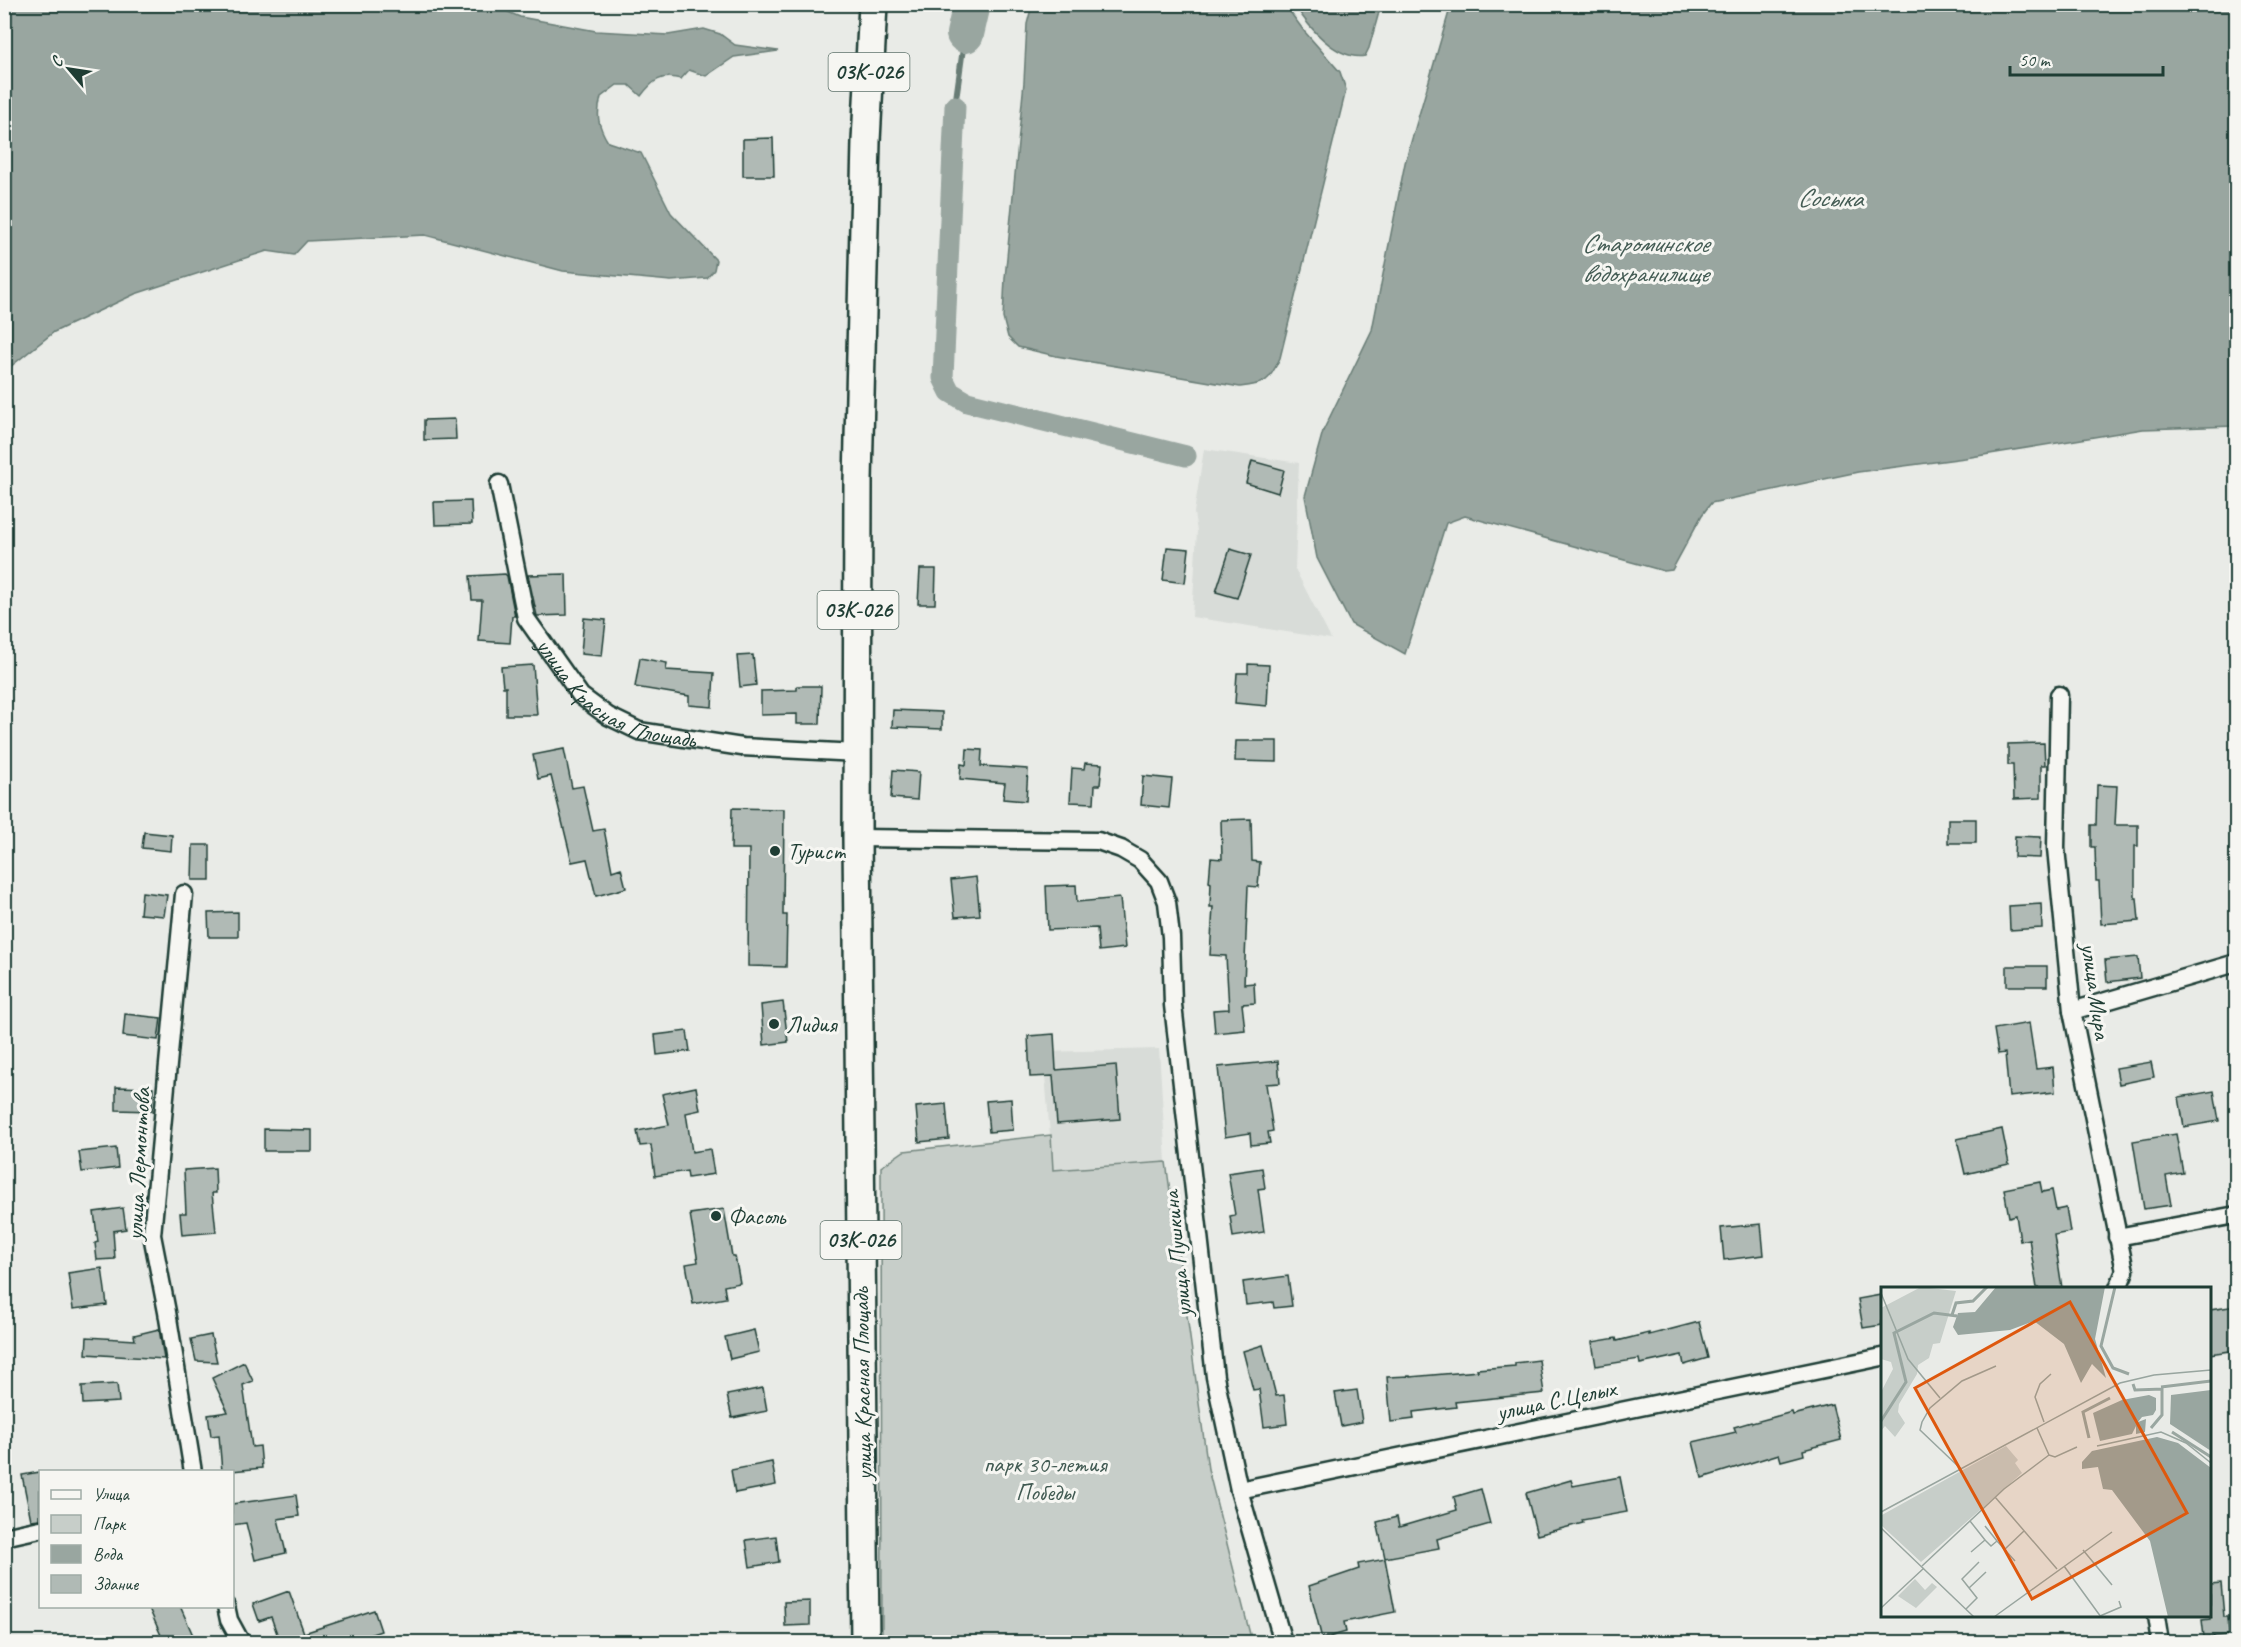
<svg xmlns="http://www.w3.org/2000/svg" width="2241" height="1647" viewBox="0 0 2241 1647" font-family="Caveat,sans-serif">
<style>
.built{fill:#d8dcd8}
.green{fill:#c7cec9;stroke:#73867e;stroke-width:1.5}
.water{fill:#99a6a0;stroke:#687c75;stroke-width:1.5}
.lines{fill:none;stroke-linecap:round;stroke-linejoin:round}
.stream{stroke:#687c75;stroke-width:6}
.canal{stroke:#99a6a0;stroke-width:21}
.river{stroke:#99a6a0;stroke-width:38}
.building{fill:#b0bab5;stroke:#1f3d34;stroke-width:1.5}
.street-casing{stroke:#1f3d34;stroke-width:21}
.primary-casing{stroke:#1f3d34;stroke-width:32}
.street{stroke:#f6f6f2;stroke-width:16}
.primary{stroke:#f6f6f2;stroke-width:27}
.poi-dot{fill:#1f3d34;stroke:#f6f6f2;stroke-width:2}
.labels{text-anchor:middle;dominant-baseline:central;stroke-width:6;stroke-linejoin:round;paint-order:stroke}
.shield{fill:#f6f6f2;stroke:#60746d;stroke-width:1.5}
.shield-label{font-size:22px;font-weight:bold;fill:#1f3d34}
.street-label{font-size:24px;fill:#1f3d34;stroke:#f6f6f2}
.poi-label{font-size:24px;fill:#1f3d34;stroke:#f6f6f2;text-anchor:start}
.park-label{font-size:24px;fill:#415a52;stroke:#f6f6f2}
.water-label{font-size:26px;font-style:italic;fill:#445c54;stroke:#f6f6f2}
.inset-river{fill:none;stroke:#99a6a0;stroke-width:3}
.inset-road{fill:none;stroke:#98a59f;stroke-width:1.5}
.view{fill:#de580e;fill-opacity:0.15;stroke:#de580e;stroke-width:3}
.inset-edge{fill:none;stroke:#1f3d34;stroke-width:3}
</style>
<rect width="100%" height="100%" fill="#e9ebe7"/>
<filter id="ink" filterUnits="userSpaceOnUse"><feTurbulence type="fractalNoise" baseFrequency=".0167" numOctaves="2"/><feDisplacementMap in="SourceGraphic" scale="12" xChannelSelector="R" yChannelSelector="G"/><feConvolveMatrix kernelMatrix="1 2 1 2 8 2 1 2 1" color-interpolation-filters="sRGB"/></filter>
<g filter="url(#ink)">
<path class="built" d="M 1204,449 L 1299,463 L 1295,569 L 1331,639 L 1192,617 L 1197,531 L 1194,513 Z
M 1159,1049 L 1166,1162 L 1053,1170 L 1043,1052 Z"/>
<path class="green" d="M 1051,1135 L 1053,1170 L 1166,1162 L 1208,1469 L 1252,1642 L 882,1642 L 881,1167 L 904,1151 Z"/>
<path class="water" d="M 5,4 L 491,5 L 520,17 L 596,31 L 668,35 L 704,29 L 720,34 L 735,45 L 778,51 L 734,57 L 706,76 L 689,70 L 681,79 C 661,74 653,80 641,96 L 629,85 L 617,85 L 601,97 C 596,115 598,126 608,142 L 641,153 L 671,213 L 716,260 L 714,270 L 707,278 L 671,281 L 563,271 L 425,235 L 307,241 L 294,255 L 267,251 L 135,294 L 54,332 L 5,371 Z
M 1032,5 L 1285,5 L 1304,31 L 1340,72 L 1346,90 L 1280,358 C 1269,382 1266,384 1240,387 L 1056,356 L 1018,347 L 1008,337 L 1003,318 L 1005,278 L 1024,82 L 1027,24 Z
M 1295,5 L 1381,5 L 1369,48 L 1365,56 C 1337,61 1308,27 1295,5 Z
M 1451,5 L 2236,5 L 2236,426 L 2143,429 L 1965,458 L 1858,472 L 1711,503 L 1702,515 L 1672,570 L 1664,571 L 1465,516 L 1446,523 L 1405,654 L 1351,624 L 1317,558 L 1305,496 L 1323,431 L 1372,330 L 1405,163 Z"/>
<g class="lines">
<path class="stream" d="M 955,106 L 965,34"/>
<path class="canal" d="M 955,106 L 943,378 L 950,392 L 967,402 L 1186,456"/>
<path class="river" d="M 965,34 L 972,4"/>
</g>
<path class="building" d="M 773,138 L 774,176 L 743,176 L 743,139 Z
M 455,419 L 456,439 L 424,440 L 424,420 Z
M 1252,461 L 1284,470 L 1278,493 L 1246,483 Z
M 471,501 L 472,524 L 435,525 L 434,502 Z
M 1167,547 L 1189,549 L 1185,583 L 1163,580 Z
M 1230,549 L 1251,555 L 1237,598 L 1216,592 Z
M 920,569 L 936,569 L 935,604 L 918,604 Z
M 505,574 L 507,576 L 515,616 L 512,616 L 510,643 L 479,641 L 482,600 L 472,600 L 470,576 Z
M 566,574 L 567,615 L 537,616 L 528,575 Z
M 584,618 L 606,620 L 602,656 L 581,654 Z
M 753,655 L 756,685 L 740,687 L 737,656 Z
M 640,658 L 667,663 L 666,670 L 714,673 L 712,707 L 689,705 L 689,696 L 635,687 Z
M 1248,664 L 1269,665 L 1267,706 L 1235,703 L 1237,673 L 1248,673 Z
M 533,665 L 537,715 L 506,715 L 506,687 L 503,687 L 501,667 Z
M 797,686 L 821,686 L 820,724 L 797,724 L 797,714 L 761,715 L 761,691 L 797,690 Z
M 893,710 L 942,712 L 942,729 L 892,727 Z
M 1236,741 L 1277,741 L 1277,762 L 1235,761 Z
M 2044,743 L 2045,765 L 2041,765 L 2041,798 L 2014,799 L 2013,765 L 2008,765 L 2008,744 Z
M 564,749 L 572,788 L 583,786 L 593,831 L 604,829 L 612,871 L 621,868 L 626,888 L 596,896 L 587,859 L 572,862 L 551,776 L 538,779 L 533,755 Z
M 967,749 L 982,750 L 981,766 L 1028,769 L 1026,801 L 1003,799 L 1005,783 L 960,779 L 961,764 L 966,765 Z
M 1085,763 L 1102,764 L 1100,785 L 1095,785 L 1094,803 L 1070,802 L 1072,768 L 1084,769 Z
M 893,770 L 919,772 L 917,800 L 891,798 Z
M 1143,776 L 1172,779 L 1169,808 L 1141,805 Z
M 2097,785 L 2117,786 L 2115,825 L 2138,825 L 2138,846 L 2135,846 L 2135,898 L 2137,898 L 2139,921 L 2101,924 L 2099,881 L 2096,881 L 2095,847 L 2091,847 L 2091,825 L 2096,825 Z
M 732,808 L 784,809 L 783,915 L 787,915 L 786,967 L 748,966 L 749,849 L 731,849 Z
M 1251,819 L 1252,861 L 1260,862 L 1258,887 L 1248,886 L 1244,984 L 1254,983 L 1255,1003 L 1242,1004 L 1245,1030 L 1215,1033 L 1213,1010 L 1229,1009 L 1226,956 L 1210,955 L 1213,907 L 1210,907 L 1211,883 L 1209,882 L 1211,858 L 1222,859 L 1221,820 Z
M 1948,819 L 1976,819 L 1976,843 L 1948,843 Z
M 144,832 L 172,835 L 171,851 L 142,848 Z
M 2015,836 L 2041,837 L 2040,858 L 2014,857 Z
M 193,845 L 210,845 L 210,880 L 192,880 Z
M 976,877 L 980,915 L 955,917 L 951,880 Z
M 1076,885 L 1077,902 L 1120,898 L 1125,948 L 1099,951 L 1097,928 L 1048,930 L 1046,886 Z
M 142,892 L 167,895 L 164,916 L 140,914 Z
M 2041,904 L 2042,928 L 2010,930 L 2009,906 Z
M 238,912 L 238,937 L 209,937 L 208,913 Z
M 2138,957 L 2140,978 L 2107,982 L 2105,960 Z
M 2007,966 L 2047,966 L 2047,986 L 2007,986 Z
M 783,1002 L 788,1042 L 764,1045 L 761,1005 Z
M 125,1014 L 161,1018 L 158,1040 L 123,1036 Z
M 2029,1023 L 2036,1069 L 2053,1067 L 2055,1092 L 2009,1097 L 2005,1053 L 1998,1054 L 1994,1029 Z
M 687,1031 L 690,1051 L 657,1055 L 655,1035 Z
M 1054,1034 L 1056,1070 L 1116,1065 L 1120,1119 L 1057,1124 L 1053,1076 L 1030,1077 L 1028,1036 Z
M 1278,1061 L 1280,1083 L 1266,1084 L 1273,1131 L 1268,1132 L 1270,1143 L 1251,1145 L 1250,1133 L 1225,1137 L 1218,1067 Z
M 2151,1062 L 2154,1077 L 2119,1084 L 2116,1068 Z
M 116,1087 L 153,1088 L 152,1111 L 116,1110 Z
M 696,1087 L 700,1110 L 686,1113 L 692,1152 L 710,1149 L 714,1174 L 688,1178 L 687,1171 L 655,1176 L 651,1145 L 640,1146 L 637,1131 L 669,1125 L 662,1094 Z
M 2214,1091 L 2219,1121 L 2184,1127 L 2179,1097 Z
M 1011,1099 L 1013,1130 L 989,1132 L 986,1101 Z
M 946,1104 L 949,1139 L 919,1142 L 916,1107 Z
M 264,1129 L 312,1130 L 312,1151 L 264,1151 Z
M 2002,1129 L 2009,1164 L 1965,1174 L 1957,1139 Z
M 2176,1134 L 2183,1173 L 2166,1176 L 2171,1205 L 2144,1209 L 2133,1141 Z
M 116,1148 L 118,1168 L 82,1172 L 79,1152 Z
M 215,1168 L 216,1193 L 212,1193 L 216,1232 L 182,1235 L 180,1213 L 186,1213 L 184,1170 Z
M 1262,1168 L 1265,1188 L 1258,1189 L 1264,1232 L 1233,1237 L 1230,1216 L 1235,1215 L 1228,1173 Z
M 2040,1182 L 2042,1192 L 2052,1190 L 2056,1210 L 2066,1208 L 2070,1232 L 2054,1235 L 2062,1288 L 2037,1288 L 2029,1239 L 2020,1241 L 2016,1215 L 2009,1217 L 2004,1189 Z
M 123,1208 L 126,1229 L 113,1231 L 115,1259 L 97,1260 L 95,1243 L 98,1242 L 94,1212 Z
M 724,1209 L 732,1256 L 735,1256 L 740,1283 L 724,1286 L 726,1298 L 693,1304 L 686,1264 L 698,1262 L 690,1214 Z
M 1761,1224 L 1764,1255 L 1724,1260 L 1721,1228 Z
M 102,1268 L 107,1305 L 73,1309 L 68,1273 Z
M 1288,1276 L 1292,1306 L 1274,1308 L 1273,1302 L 1246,1305 L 1243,1282 Z
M 1881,1295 L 1882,1325 L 1863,1328 L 1858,1299 Z
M 2236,1306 L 2236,1350 L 2210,1354 L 2210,1310 Z
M 1699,1322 L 1708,1358 L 1684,1365 L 1682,1355 L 1640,1364 L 1639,1359 L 1596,1366 L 1592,1342 L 1616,1338 L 1617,1341 L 1649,1333 L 1649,1335 Z
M 159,1329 L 164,1359 L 86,1354 L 87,1337 L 135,1340 L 134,1335 Z
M 754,1330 L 759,1352 L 730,1359 L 725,1337 Z
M 211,1335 L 217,1362 L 196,1361 L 191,1339 Z
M 1263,1345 L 1276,1396 L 1284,1395 L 1287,1424 L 1264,1427 L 1259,1389 L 1253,1390 L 1243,1351 Z
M 1539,1360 L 1544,1393 L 1455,1402 L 1456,1407 L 1413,1412 L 1414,1419 L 1391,1422 L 1387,1377 L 1410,1376 L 1410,1377 L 1478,1371 L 1477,1369 L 1515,1366 L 1515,1363 Z
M 244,1362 L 253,1381 L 243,1385 L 252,1447 L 260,1446 L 262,1468 L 222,1472 L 219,1435 L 211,1436 L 208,1415 L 228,1412 L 212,1378 Z
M 117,1384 L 119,1402 L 83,1404 L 82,1386 Z
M 763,1388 L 767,1411 L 732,1418 L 727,1395 Z
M 1357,1390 L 1362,1422 L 1341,1426 L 1335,1393 Z
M 1832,1405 L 1841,1440 L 1803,1450 L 1804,1455 L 1781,1461 L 1779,1454 L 1702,1478 L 1693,1442 L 1736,1432 L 1734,1427 L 1751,1422 L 1752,1423 L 1792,1412 L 1793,1415 Z
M 772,1462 L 776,1485 L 735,1493 L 731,1470 Z
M 40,1472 L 40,1519 L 31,1520 L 22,1475 Z
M 1620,1477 L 1627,1512 L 1582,1520 L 1583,1523 L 1537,1535 L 1526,1493 L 1571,1480 L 1573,1486 Z
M 1481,1489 L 1490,1524 L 1437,1539 L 1439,1548 L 1385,1558 L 1377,1522 L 1397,1517 L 1399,1527 L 1457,1510 L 1454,1497 Z
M 296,1495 L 299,1516 L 278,1519 L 286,1553 L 255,1560 L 246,1523 L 232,1525 L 232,1504 Z
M 776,1536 L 779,1562 L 750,1567 L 746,1540 Z
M 1385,1559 L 1395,1612 L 1344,1622 L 1346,1632 L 1322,1639 L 1309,1586 L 1359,1569 L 1358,1564 Z
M 2221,1583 L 2224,1617 L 2228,1617 L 2229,1635 L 2204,1637 L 2202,1620 L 2210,1619 L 2210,1584 Z
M 289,1591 L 304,1633 L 374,1610 L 381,1631 L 348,1642 L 280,1642 L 271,1617 L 259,1621 L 253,1604 Z
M 810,1601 L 810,1625 L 785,1626 L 784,1602 Z
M 148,1606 L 180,1606 L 196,1642 L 164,1642 Z"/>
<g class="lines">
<defs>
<g id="street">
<path id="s1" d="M 499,484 L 526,618 L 581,696 L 608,716 L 639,731 L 742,747 L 858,753"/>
<path d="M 2059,695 L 2056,848 L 2072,1011 L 2125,1271 L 2118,1288"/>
<path d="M 857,838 L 1098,841 L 1121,849 L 1140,860 L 1159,881 L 1167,902 L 1171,937 L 1173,1005 L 1215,1377 L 1239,1490 L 1283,1642"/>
<path d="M 184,894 L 152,1235 L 167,1312 L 193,1472"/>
<path d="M 2072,1011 L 2236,963"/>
<path d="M 2117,1237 L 2236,1215"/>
<path d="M 1239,1490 L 1882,1357"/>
<path d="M 4,1537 L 40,1529"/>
<path d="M 226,1606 L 229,1620 L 241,1642"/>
<path d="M 2156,1616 L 2160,1642"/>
</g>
<path id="primary" d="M 865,1642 L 857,838 L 858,481 L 866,141 L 873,4"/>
</defs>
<use href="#street" class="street-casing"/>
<use href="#primary" class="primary-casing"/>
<use href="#street" class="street"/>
<use href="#primary" class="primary"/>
</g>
</g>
<g class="poi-dot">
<circle cx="775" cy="851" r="6"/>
<circle cx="774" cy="1024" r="6"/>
<circle cx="716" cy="1216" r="6"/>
</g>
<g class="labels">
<g class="shield">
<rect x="828.5" y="53" width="81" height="38" rx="4.5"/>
<rect x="817.5" y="591" width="81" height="38" rx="4.5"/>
<rect x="820.5" y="1221" width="81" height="38" rx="4.5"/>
</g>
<g class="shield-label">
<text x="869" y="72">03К-026</text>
<text x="858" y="610">03К-026</text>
<text x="861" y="1240">03К-026</text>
</g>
<g class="street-label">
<text stroke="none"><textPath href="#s1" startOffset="261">улица Красная Площадь</textPath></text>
<text transform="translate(2096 991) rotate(82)">улица Мира</text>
<text transform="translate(138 1164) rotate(-87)">улица Лермонтова</text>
<text transform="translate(1177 1254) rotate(-96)">улица Пушкина</text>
<text transform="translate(862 1384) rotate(-91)">улица Красная Площадь</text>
<text transform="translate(1556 1400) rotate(-12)">улица С.Целых</text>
</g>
<g class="poi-label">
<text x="787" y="851">Турист</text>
<text x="786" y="1024">Лидия</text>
<text x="728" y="1216">Фасоль</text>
</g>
<g class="park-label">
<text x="1045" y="1464">парк 30-летия<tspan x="1045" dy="28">Победы</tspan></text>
</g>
<g class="water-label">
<text transform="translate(1830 198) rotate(1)">Сосыка</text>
<text x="1645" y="243">Староминское<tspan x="1645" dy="30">водохранилище</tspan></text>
</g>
</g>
<g transform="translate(1881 1287)">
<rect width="330" height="330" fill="#e9ebe7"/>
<path d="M 40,0 L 75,4 L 59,56 L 52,57 L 48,71 L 37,78 L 36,87 L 18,117 L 17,125 L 24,136 L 14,150 L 4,139 L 0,144 L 0,105 L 12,82 L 10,75 L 0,72 L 0,21 ZM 125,159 L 137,173 L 134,176 L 141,186 L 40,275 L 0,238 L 1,228 ZM 34,292 L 44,303 L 51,296 L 56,300 L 35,321 L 17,309 Z" fill="#c7cec9"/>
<path d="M 115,0 L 224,0 L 214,52 L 225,91 L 211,77 L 200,96 L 183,57 L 153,34 L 129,43 L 77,48 L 72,40 L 77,26 L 94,25 ZM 330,103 L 330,164 L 289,137 L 290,108 ZM 268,108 L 275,111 L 275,123 L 272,128 L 261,130 L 257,135 L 265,132 L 264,145 L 255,147 L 255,139 L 251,147 L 219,154 L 212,126 L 241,113 ZM 276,150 L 297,156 L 330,181 L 330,330 L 287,330 L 269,254 L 231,203 L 222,202 L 217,180 L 201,182 L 201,175 L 211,164 Z" fill="#99a6a0"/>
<path class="inset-river" d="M 234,0 L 220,59 L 232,81 L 248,87M 71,28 L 75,16 L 92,14 L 106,0M 252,97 L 254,103 L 281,102 L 281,128 L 270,141M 280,100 L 330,94M 0,134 L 25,95 L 13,46 L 53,26 L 76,29M 291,145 L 330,170M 208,151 L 202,125 L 229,111"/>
<path class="inset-road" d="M 0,6 L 27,72 L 59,111M 163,135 L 154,110 L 159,97 L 170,87M 156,141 L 168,168M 216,159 L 280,145 L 305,156 L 330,176M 168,168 L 174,170 L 196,160M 80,182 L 39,143 L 41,135 L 49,121 L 81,94 L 115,79M 114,210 L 176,282M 0,225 L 239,96 L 273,88 L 330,83M 89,234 L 104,253 L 90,265M 104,239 L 116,254 L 110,259 L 104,253M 0,241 L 93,330M 116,254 L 134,274M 124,262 L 143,244M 202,263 L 231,298M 41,279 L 123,202 L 168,168M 183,279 L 220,330M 88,301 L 105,285M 0,321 L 43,281M 85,322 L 96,311 L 81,292 L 98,275M 219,329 L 240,320 L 238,314M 113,330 L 231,245"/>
<path class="view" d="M 189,15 L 306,226 L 151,312 L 34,101 Z"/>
<rect width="330" height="330" class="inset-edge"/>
</g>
<rect width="2241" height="1647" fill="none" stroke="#f6f6f2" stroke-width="24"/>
<rect x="12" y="12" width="2217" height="1623" fill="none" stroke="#1f3d34" stroke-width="2" filter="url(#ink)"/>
<rect x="39" y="1470" width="195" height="138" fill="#f6f6f2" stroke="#a0aca6" stroke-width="1.5"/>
<rect x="51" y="1490" width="30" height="9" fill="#f6f6f2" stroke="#a0aca6" stroke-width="1.5"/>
<text x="93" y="1500" font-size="18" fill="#1f3d34">Улица</text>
<rect x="51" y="1515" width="30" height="18" fill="#c7cec9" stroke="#a0aca6" stroke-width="1.5"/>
<text x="93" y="1530" font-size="18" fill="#1f3d34">Парк</text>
<rect x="51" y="1545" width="30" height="18" fill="#99a6a0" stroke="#a0aca6" stroke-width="1.5"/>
<text x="93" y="1560" font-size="18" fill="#1f3d34">Вода</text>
<rect x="51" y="1575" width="30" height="18" fill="#b0bab5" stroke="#a0aca6" stroke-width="1.5"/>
<text x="93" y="1590" font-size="18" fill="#1f3d34">Здание</text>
<g transform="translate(69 69) rotate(299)" stroke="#f6f6f2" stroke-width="4.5" paint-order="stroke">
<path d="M0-4.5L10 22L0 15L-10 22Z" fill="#1f3d34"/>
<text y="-9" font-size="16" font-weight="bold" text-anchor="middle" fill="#1f3d34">С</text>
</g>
<path d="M2010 66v9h153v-9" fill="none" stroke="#1f3d34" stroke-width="3"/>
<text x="2019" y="66" font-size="18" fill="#1f3d34" stroke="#f6f6f2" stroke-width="4.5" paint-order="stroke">50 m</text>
</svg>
